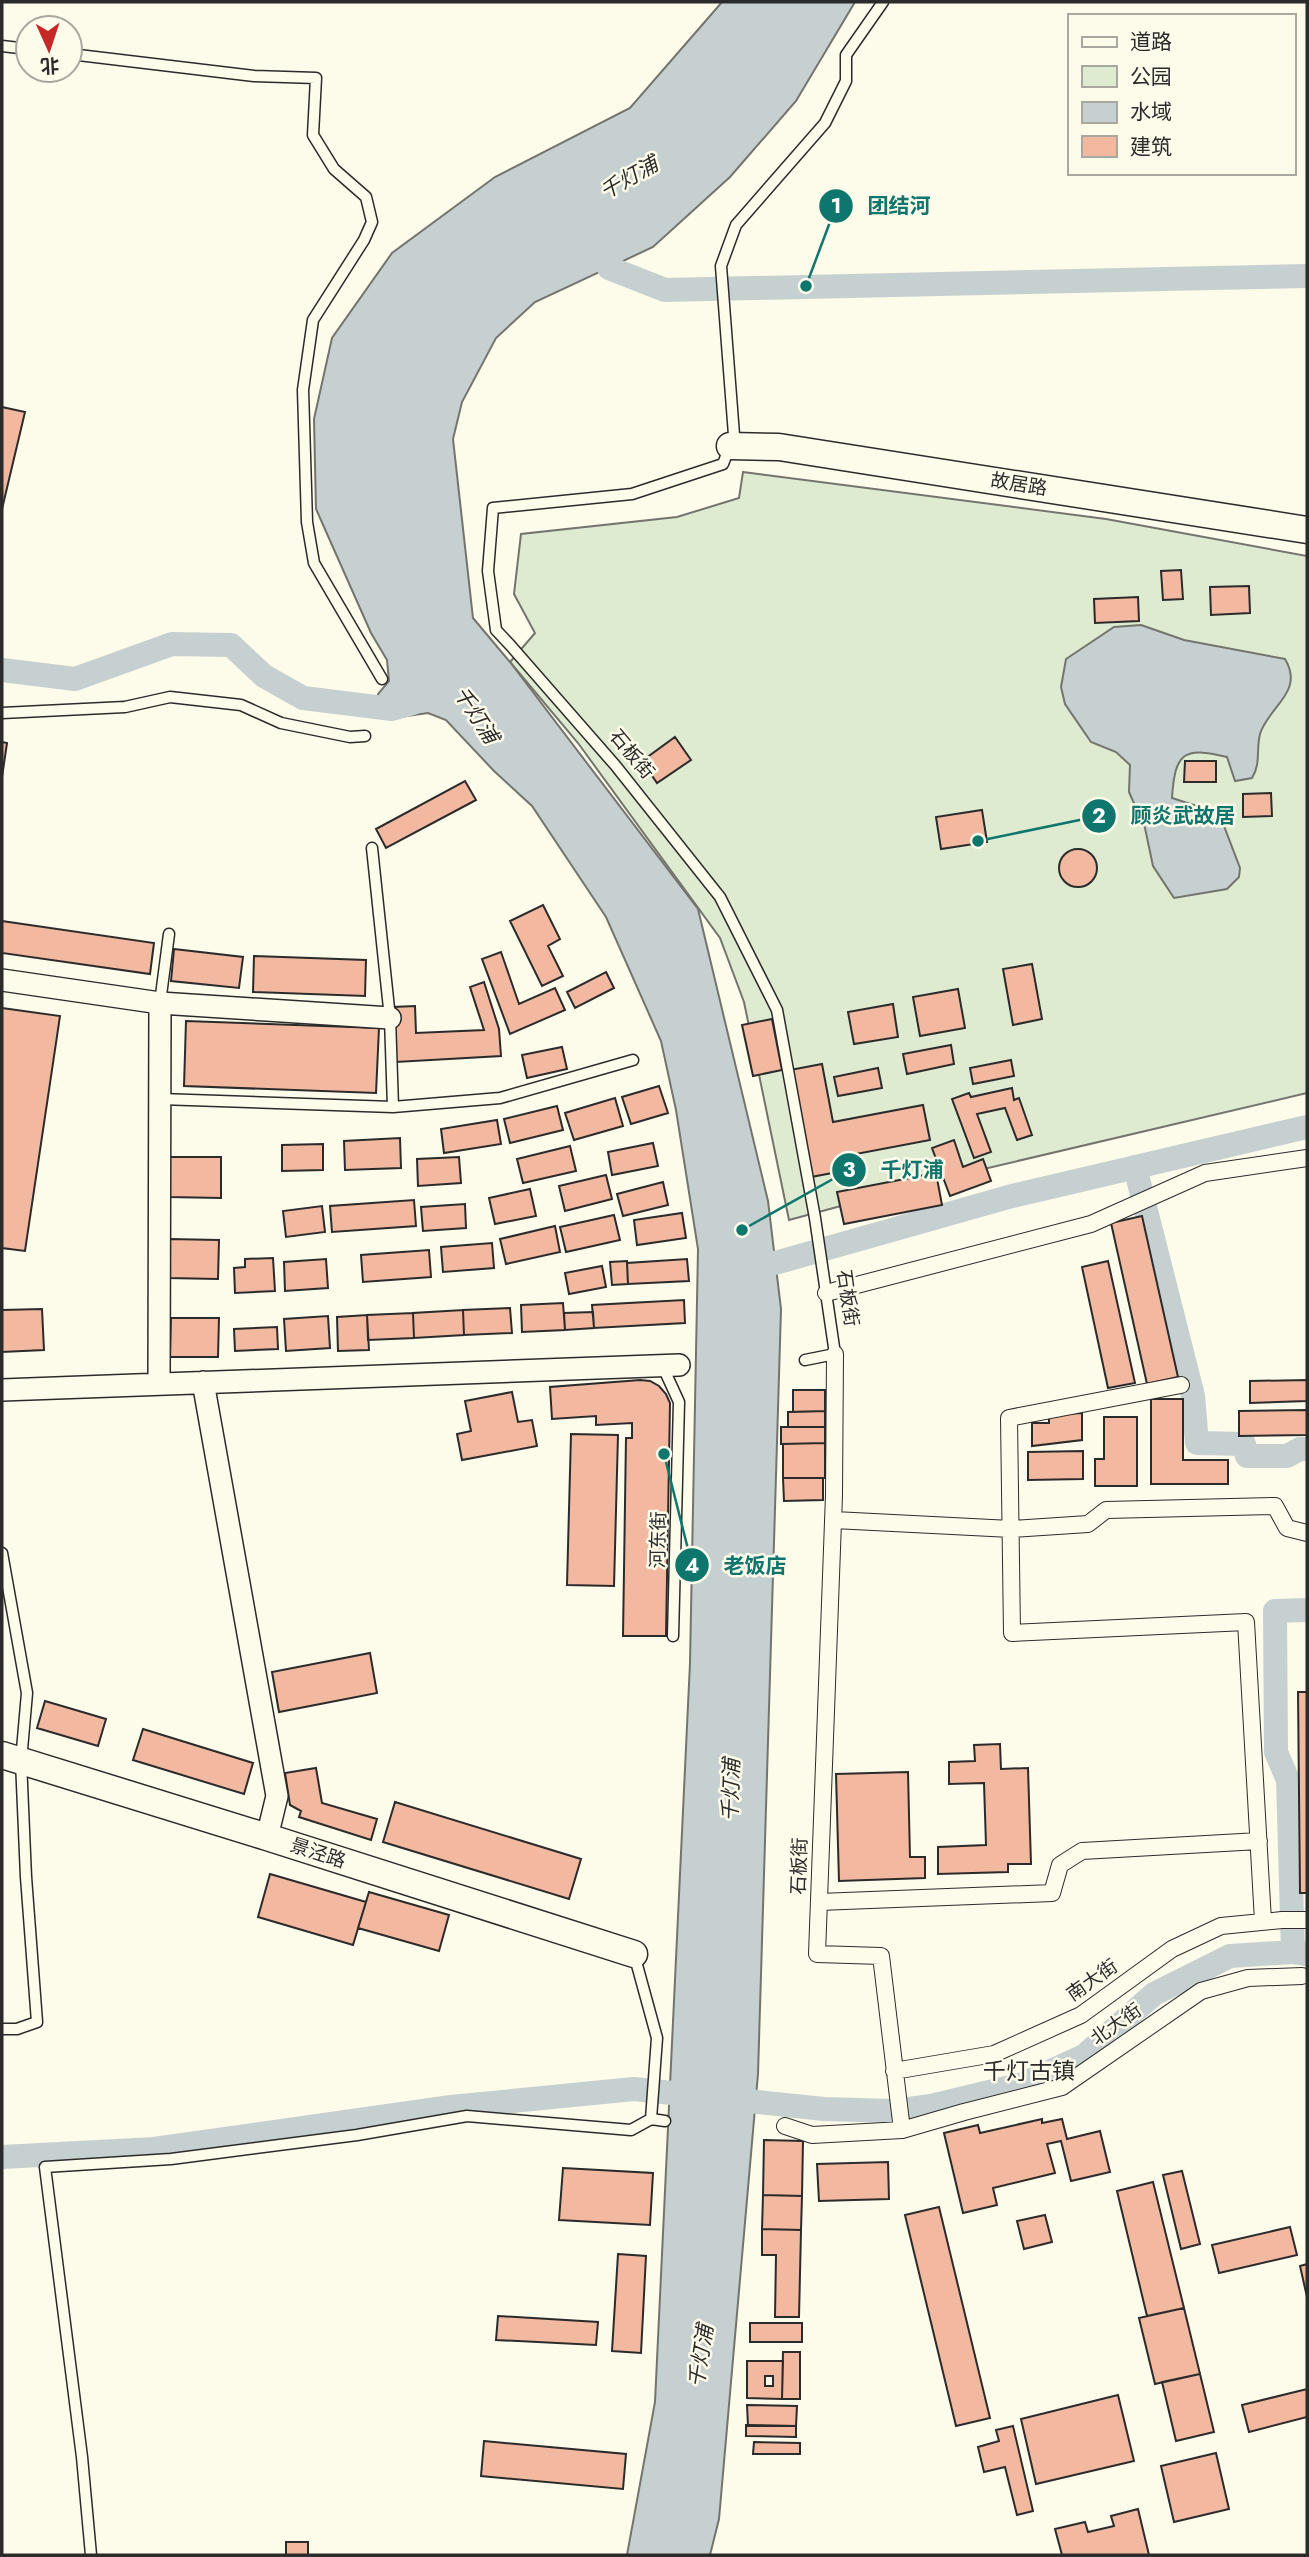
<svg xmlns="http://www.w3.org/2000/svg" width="1309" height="2557" viewBox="0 0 1309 2557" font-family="Jost,'Noto Sans SC',sans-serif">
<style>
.green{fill:#deebd1;stroke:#74746e;stroke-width:2}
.water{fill:#c7d0d0;stroke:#74746e;stroke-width:2}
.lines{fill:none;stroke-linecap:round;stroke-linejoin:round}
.canal{stroke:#c7d0d0;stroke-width:24}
.building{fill:#f2b8a0;stroke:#2b2b2b;stroke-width:2;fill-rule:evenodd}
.service-casing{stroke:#2b2b2b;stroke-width:13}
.pedestrian-casing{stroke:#2b2b2b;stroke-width:18}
.minor-casing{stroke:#2b2b2b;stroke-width:24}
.tertiary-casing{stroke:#2b2b2b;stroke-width:29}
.service{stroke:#fdfbea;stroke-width:10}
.pedestrian{stroke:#fdfbea;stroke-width:16}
.minor{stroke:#fdfbea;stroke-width:21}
.tertiary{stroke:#fdfbea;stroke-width:26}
.labels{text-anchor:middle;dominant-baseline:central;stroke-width:5;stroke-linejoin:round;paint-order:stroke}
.street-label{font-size:19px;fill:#2b2b2b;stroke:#fdfbea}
.water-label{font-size:21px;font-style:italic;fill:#2b2b2b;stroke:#fdfbea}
.quarter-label{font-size:23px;fill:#2b2b2b;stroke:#fdfbea}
.leader{fill:none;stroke:#0f766e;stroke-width:2.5}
.callout-dot{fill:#0f766e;stroke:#fdfbea;stroke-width:2.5}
.mark-label{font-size:21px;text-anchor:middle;font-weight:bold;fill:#fff}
.callout-label{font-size:21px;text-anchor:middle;font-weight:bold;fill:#0f766e;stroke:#fdfbea;stroke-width:5;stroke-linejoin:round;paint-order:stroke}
</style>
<rect width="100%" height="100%" fill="#fdfbea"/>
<path class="green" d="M 743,472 L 1106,519 L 1307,556 L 1307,1093 L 941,1179 L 789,1220 L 744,1002 L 720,938 L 578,743 L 510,662 L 535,633 L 514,594 L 521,534 L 677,517 L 739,498 Z"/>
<path class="water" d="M 722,2 L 855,2 L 796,101 L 730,177 L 653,247 L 535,302 L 496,338 L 462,402 L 453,439 L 473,618 L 510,662 L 698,909 L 768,1201 L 781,1309 L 758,2074 L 719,2519 L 710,2555 L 627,2555 L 655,2402 L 690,1663 L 698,1249 L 676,1110 L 661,1041 L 606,917 L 532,806 L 494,771 L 446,720 L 428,713 L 393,718 L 378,705 L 378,694 L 389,681 L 387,660 L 371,633 L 316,509 L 314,419 L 332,338 L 392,253 L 495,177 L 630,108 Z
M 1141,625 L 1184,640 L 1285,659 C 1305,692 1268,707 1260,734 C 1256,749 1261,764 1252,778 L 1235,781 L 1227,757 C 1183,746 1175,753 1172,798 L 1219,813 L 1240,868 L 1239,877 L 1227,889 L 1174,898 L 1153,866 L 1145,828 L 1129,792 L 1130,765 L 1116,752 L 1091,742 L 1065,704 L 1061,687 L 1066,659 L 1114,627 Z"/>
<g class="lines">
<path class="canal" d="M 609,268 L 665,290 L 1307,276
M 2,670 L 75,679 L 172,644 L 231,645 L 264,676 L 303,698 L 392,709 L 413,703
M 1135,1167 L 1193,1396 L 1197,1443 L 1244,1444 L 1247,1456 L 1287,1456 L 1300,1449 L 1307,1449
M 775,1263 L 1012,1196 L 1307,1127
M 1293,1952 L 1288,1780 L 1276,1752 L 1275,1611 L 1307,1610
M 909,2109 L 931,2106 L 1023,2084 L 1084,2056 L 1154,1994 L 1230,1956 L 1293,1952 L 1307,1954
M 2,2157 L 154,2149 L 451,2107 L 634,2089 L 824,2109 L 893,2111"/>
</g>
<path class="building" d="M 2,407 L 25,412 L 2,509 Z
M 1181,570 L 1183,599 L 1163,600 L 1161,571 Z
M 1249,586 L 1250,613 L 1211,615 L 1210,587 Z
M 1138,597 L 1139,621 L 1095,623 L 1094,599 Z
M 675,737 L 691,760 L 657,783 L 642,761 Z
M 2,742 L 7,743 L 2,777 Z
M 1185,761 L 1216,761 L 1216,782 L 1184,782 Z
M 465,781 L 476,800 L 386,848 L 376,829 Z
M 1271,793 L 1272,816 L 1243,817 L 1243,794 Z
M 982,810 L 987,842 L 941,849 L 936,817 Z
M1059 868a19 19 0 1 1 38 0a19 19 0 1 1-38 0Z
M 543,905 L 560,939 L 548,946 L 563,976 L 542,986 L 510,921 Z
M 2,921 L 154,943 L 150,974 L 2,953 Z
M 174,949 L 243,957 L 239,988 L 171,981 Z
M 501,952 L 519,1004 L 555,988 L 565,1010 L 510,1034 L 482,959 Z
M 254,956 L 366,960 L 365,996 L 253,992 Z
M 1032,964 L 1042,1019 L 1013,1025 L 1003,969 Z
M 606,972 L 614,988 L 575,1008 L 567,992 Z
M 484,982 L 499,1029 L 501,1056 L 396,1062 L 393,1007 L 415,1006 L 416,1033 L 484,1030 L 470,987 Z
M 958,989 L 965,1028 L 920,1036 L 913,997 Z
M 893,1004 L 898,1037 L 854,1044 L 848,1012 Z
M 2,1008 L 60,1016 L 25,1251 L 2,1248 Z
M 772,1019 L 782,1070 L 753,1076 L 742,1025 Z
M 186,1021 L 379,1028 L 376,1093 L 184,1086 Z
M 951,1045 L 954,1064 L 907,1074 L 903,1054 Z
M 562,1047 L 567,1069 L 527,1078 L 522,1055 Z
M 1011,1060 L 1014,1076 L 973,1084 L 970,1068 Z
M 822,1064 L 833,1122 L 923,1105 L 930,1140 L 840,1157 L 843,1171 L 811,1177 L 790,1070 Z
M 878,1068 L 882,1088 L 838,1096 L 834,1077 Z
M 659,1086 L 668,1113 L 631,1124 L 622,1097 Z
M 1012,1088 L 1014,1100 L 1019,1098 L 1032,1135 L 1017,1140 L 1005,1108 L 977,1114 L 991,1152 L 974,1158 L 952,1099 L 969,1093 L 971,1097 Z
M 615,1098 L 623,1126 L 574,1140 L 565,1113 Z
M 557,1106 L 563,1130 L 510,1143 L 504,1119 Z
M 497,1120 L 501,1144 L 444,1153 L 441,1129 Z
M 400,1138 L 401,1168 L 345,1170 L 344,1141 Z
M 954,1140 L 963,1167 L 983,1159 L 991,1181 L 950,1196 L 932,1148 Z
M 653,1143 L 658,1166 L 612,1175 L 608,1152 Z
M 323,1144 L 323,1170 L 282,1171 L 282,1145 Z
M 570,1146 L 576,1171 L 523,1183 L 517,1159 Z
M 170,1157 L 221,1157 L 221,1198 L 169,1197 Z
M 459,1157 L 461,1183 L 418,1186 L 417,1159 Z
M 936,1173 L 942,1205 L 844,1224 L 837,1192 Z
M 606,1175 L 612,1199 L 565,1211 L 559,1186 Z
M 663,1182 L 668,1205 L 623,1216 L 617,1194 Z
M 530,1189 L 536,1216 L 495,1224 L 489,1198 Z
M 414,1200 L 416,1226 L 332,1232 L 330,1206 Z
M 465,1204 L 466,1228 L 423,1231 L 421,1207 Z
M 322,1206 L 325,1232 L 286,1237 L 283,1211 Z
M 682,1213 L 686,1238 L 637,1245 L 634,1220 Z
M 614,1215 L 620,1240 L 566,1252 L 560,1227 Z
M 1142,1216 L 1178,1377 L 1147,1384 L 1111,1223 Z
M 555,1226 L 560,1252 L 506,1264 L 500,1239 Z
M 169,1239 L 219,1240 L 218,1279 L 168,1278 Z
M 492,1243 L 494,1268 L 443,1272 L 441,1247 Z
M 429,1250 L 431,1277 L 363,1282 L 361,1255 Z
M 273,1258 L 275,1291 L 235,1293 L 234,1268 L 245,1267 L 245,1259 Z
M 326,1259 L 328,1288 L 285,1291 L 284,1262 Z
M 687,1259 L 689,1281 L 628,1284 L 627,1263 Z
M 627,1261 L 628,1284 L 612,1285 L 610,1262 Z
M 1108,1261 L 1135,1383 L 1108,1388 L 1082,1267 Z
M 602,1266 L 606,1287 L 569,1294 L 565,1273 Z
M 684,1300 L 685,1323 L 594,1328 L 592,1305 Z
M 563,1303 L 565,1330 L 522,1332 L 521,1305 Z
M 510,1308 L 512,1333 L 464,1335 L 463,1310 Z
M 42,1309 L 44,1350 L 2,1352 L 2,1310 Z
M 463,1310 L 464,1335 L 414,1338 L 413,1313 Z
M 593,1312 L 594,1328 L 565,1330 L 564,1313 Z
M 413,1313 L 414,1338 L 368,1340 L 367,1315 Z
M 367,1315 L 369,1350 L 338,1351 L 337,1317 Z
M 328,1316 L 330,1348 L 286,1351 L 284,1319 Z
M 171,1318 L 219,1318 L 218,1357 L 170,1357 Z
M 277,1327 L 278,1349 L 235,1351 L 234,1329 Z
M 640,1380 L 650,1381 L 659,1386 L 666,1394 L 670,1403 L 666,1636 L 623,1636 L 626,1438 L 632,1438 L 632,1423 L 596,1425 L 596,1416 L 552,1419 L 550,1387 Z
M 1307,1380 L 1307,1401 L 1250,1403 L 1250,1381 Z
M 793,1390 L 825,1390 L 825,1411 L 793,1412 Z
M 512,1392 L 518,1422 L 532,1420 L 537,1446 L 462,1460 L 457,1434 L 471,1431 L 465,1401 Z
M 1151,1399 L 1183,1399 L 1183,1460 L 1228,1460 L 1228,1484 L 1151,1484 Z
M 1307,1410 L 1307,1435 L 1239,1436 L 1239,1411 Z
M 825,1411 L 825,1427 L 788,1427 L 788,1412 Z
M 1082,1413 L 1082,1440 L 1032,1446 L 1032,1423 L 1049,1423 L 1049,1414 Z
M 1104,1417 L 1137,1417 L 1137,1486 L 1095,1486 L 1095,1459 L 1104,1459 Z
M 781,1427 L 825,1427 L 825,1443 L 781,1444 Z
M 571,1434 L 618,1435 L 614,1586 L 567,1585 Z
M 825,1443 L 825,1478 L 783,1478 L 783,1444 Z
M 1083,1451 L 1083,1479 L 1028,1480 L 1028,1452 Z
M 783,1478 L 823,1478 L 823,1500 L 784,1501 Z
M 370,1653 L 377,1693 L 279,1712 L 272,1672 Z
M 1298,1692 L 1307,1692 L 1307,1893 L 1300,1893 Z
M 45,1701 L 106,1719 L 98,1746 L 37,1728 Z
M 143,1729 L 253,1763 L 244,1794 L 133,1760 Z
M 1000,1744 L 1001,1769 L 1028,1768 L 1031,1864 L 1008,1864 L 1008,1872 L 938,1874 L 938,1847 L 986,1845 L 984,1783 L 949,1784 L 949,1762 L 975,1761 L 974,1745 Z
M 316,1768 L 322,1803 L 377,1819 L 371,1840 L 299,1817 L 301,1811 L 290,1805 L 285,1773 Z
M 908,1772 L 910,1857 L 925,1857 L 925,1878 L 839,1881 L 836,1774 Z
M 395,1802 L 581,1859 L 569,1899 L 383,1842 Z
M 270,1874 L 366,1902 L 353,1945 L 258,1917 Z
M 369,1892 L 449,1915 L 439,1951 L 358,1928 Z
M 1042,2119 L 1042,2123 L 1062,2119 L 1067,2139 L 1100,2131 L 1110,2172 L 1071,2181 L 1061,2141 L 1047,2144 L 1055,2173 L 993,2188 L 997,2205 L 963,2213 L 944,2133 L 978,2125 L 980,2133 Z
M 764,2140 L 803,2141 L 802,2196 L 763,2195 Z
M 888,2162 L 889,2199 L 819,2201 L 817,2164 Z
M 563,2168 L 653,2173 L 650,2225 L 559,2220 Z
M 1182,2171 L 1200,2244 L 1181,2249 L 1163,2175 Z
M 1153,2182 L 1184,2308 L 1147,2316 L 1117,2191 Z
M 763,2195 L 802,2196 L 801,2230 L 762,2229 Z
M 939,2207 L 990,2418 L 956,2426 L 905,2215 Z
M 1045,2215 L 1052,2242 L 1024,2249 L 1017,2221 Z
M 1290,2227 L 1297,2255 L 1219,2273 L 1212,2245 Z
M 762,2229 L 801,2230 L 799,2317 L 775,2317 L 776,2255 L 762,2255 Z
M 618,2254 L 646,2256 L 641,2353 L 612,2351 Z
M 1307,2264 L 1307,2297 L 1300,2266 Z
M 1184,2308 L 1200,2374 L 1155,2384 L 1139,2318 Z
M 498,2316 L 598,2322 L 596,2345 L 496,2340 Z
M 750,2323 L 802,2323 L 802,2342 L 750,2342 Z
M 783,2352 L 800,2352 L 800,2399 L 782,2399 Z
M 747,2361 L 783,2361 L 782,2399 L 747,2398 ZM 765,2376 L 773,2376 L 773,2386 L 765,2386 Z
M 1200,2374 L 1214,2432 L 1176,2441 L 1162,2382 Z
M 1307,2389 L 1307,2417 L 1249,2432 L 1242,2405 Z
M 1118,2395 L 1134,2461 L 1036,2484 L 1021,2419 Z
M 747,2405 L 797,2406 L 796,2426 L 748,2426 Z
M 746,2425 L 796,2426 L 796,2437 L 746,2436 Z
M 1013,2426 L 1033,2511 L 1017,2515 L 1005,2467 L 984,2472 L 978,2447 L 999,2441 L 996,2430 Z
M 484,2441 L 626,2454 L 623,2489 L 481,2476 Z
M 754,2442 L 800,2443 L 800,2454 L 753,2454 Z
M 1216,2453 L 1229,2509 L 1174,2522 L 1161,2466 Z
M 1138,2509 L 1149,2555 L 1062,2555 L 1055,2529 L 1085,2522 L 1088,2532 L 1114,2526 L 1111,2516 Z
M 286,2542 L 308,2542 L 308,2555 L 286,2555 Z"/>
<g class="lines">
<defs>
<path id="service" d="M 2,46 L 28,49
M 70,54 L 254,76 L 316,78 L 313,135 L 334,169 L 366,197 L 372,222 L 364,240 L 313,320 L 303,390 L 307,522 L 314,563 L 382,679
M 2,713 L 125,707 L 170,697 L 241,705 L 281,723 L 350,737 L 365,736
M 372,848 L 390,1018 L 393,1107
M 160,1003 L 169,934
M 160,1099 L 393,1107 L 500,1098 L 633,1060
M 805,1360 L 835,1354 L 815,1218 L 777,1010 L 720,897 L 615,765 L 511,646 L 496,630 L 488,571 L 493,508 L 632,494 L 723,464 L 734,435 L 721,266 L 736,225 L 825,123 L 846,81 L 846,55 L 883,2
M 662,1365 L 679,1402 L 673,1636
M 2,1553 L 27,1693 L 21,1761 L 26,1877 L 37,2022 L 17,2029 L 2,2029
M 634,1954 L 657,2038 L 651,2119 L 665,2121
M 91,2555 L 82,2457 L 45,2167 L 171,2159 L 357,2135 L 467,2116 L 631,2130 L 651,2119"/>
<path id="pedestrian" d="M 826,1293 L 1091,1224 L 1205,1173 L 1307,1158
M 835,1354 L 834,1495 L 817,1954 L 881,1956 L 902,2130
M 1181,1385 L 1009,1418 L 1012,1633 L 1246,1622 L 1263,1921
M 834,1520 L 1011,1529 L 1088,1524 L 1106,1510 L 1275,1506 L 1287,1528 L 1307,1533
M 819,1902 L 1052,1893 L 1060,1865 L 1082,1851 L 1259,1841
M 894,2071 L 994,2054 L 1081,2015 L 1172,1949 L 1221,1926 L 1282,1920 L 1307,1920
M 785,2126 L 812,2135 L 902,2130 L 964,2112 L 1062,2087 L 1201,1991 L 1248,1978 L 1302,1976"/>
<path id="minor" d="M 2,980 L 160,1003 L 390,1018
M 203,1382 L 277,1796 L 267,1837
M 159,1384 L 160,1003
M 2,1390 L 679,1365"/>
<path id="tertiary" d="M 730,446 L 779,447 L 1307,530
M 2,1755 L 267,1837 L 634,1954"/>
</defs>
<use href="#service" class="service-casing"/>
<use href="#pedestrian" class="pedestrian-casing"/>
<use href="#minor" class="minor-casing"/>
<use href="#tertiary" class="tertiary-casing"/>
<use href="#service" class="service"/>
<use href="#pedestrian" class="pedestrian"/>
<use href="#minor" class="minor"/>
<use href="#tertiary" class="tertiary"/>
</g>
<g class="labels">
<g class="street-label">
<text transform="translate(1019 484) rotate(9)">故居路</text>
<text transform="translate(632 754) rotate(50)">石板街</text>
<text transform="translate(848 1298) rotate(82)">石板街</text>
<text transform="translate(658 1540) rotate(-89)">河东街</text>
<text transform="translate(318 1853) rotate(18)">景泾路</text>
<text transform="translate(799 1866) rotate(-88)">石板街</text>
<text transform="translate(1092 1980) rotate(-35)">南大街</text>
<text transform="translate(1116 2024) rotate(-35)">北大街</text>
</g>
<g class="water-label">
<text transform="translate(629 178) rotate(-30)">千灯浦</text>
<text transform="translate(476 715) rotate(57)">千灯浦</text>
<text transform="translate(731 1790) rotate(-88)">千灯浦</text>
<text transform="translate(701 2356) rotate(-81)">千灯浦</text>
</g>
<g class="quarter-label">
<text x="1029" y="2071">千灯古镇</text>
</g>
</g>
<path class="leader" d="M806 286L836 206M978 841L1099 816M742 1230L849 1170M664 1454L692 1565"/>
<g class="callout-dot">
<circle cx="806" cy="286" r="7"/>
<circle cx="978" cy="841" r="7"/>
<circle cx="742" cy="1230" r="7"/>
<circle cx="664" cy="1454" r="7"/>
<circle cx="836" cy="206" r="18"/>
<circle cx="1099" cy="816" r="18"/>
<circle cx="849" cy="1170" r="18"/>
<circle cx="692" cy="1565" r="18"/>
</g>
<g class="mark-label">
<text x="836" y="213">1</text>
<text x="1099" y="823">2</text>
<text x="849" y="1177">3</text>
<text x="692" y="1573">4</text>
</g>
<g class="callout-label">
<text x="899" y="213">团结河</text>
<text x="1183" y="823">顾炎武故居</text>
<text x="912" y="1177">千灯浦</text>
<text x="755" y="1573">老饭店</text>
</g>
<rect width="1309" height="2557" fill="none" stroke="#2b2b2b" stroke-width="7"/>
<rect x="1068" y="14" width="228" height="161" fill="#fdfbea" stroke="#a9a89e" stroke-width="2"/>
<rect x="1082" y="37" width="35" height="10" fill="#fdfbea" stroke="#a9a89e" stroke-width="2"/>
<text x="1130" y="49" font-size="21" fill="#2b2b2b">道路</text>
<rect x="1082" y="66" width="35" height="21" fill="#deebd1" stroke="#a9a89e" stroke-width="2"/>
<text x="1130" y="84" font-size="21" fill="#2b2b2b">公园</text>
<rect x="1082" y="102" width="35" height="21" fill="#c7d0d0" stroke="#a9a89e" stroke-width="2"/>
<text x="1130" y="119" font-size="21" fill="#2b2b2b">水域</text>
<rect x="1082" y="136" width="35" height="21" fill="#f2b8a0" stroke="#a9a89e" stroke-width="2"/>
<text x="1130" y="154" font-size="21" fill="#2b2b2b">建筑</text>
<g transform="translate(49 49) rotate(177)"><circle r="33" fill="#fdfbea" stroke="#a9a89e" stroke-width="2"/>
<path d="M0-5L12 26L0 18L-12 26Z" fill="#c62828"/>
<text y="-10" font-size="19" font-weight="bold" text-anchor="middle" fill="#2b2b2b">北</text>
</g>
</svg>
